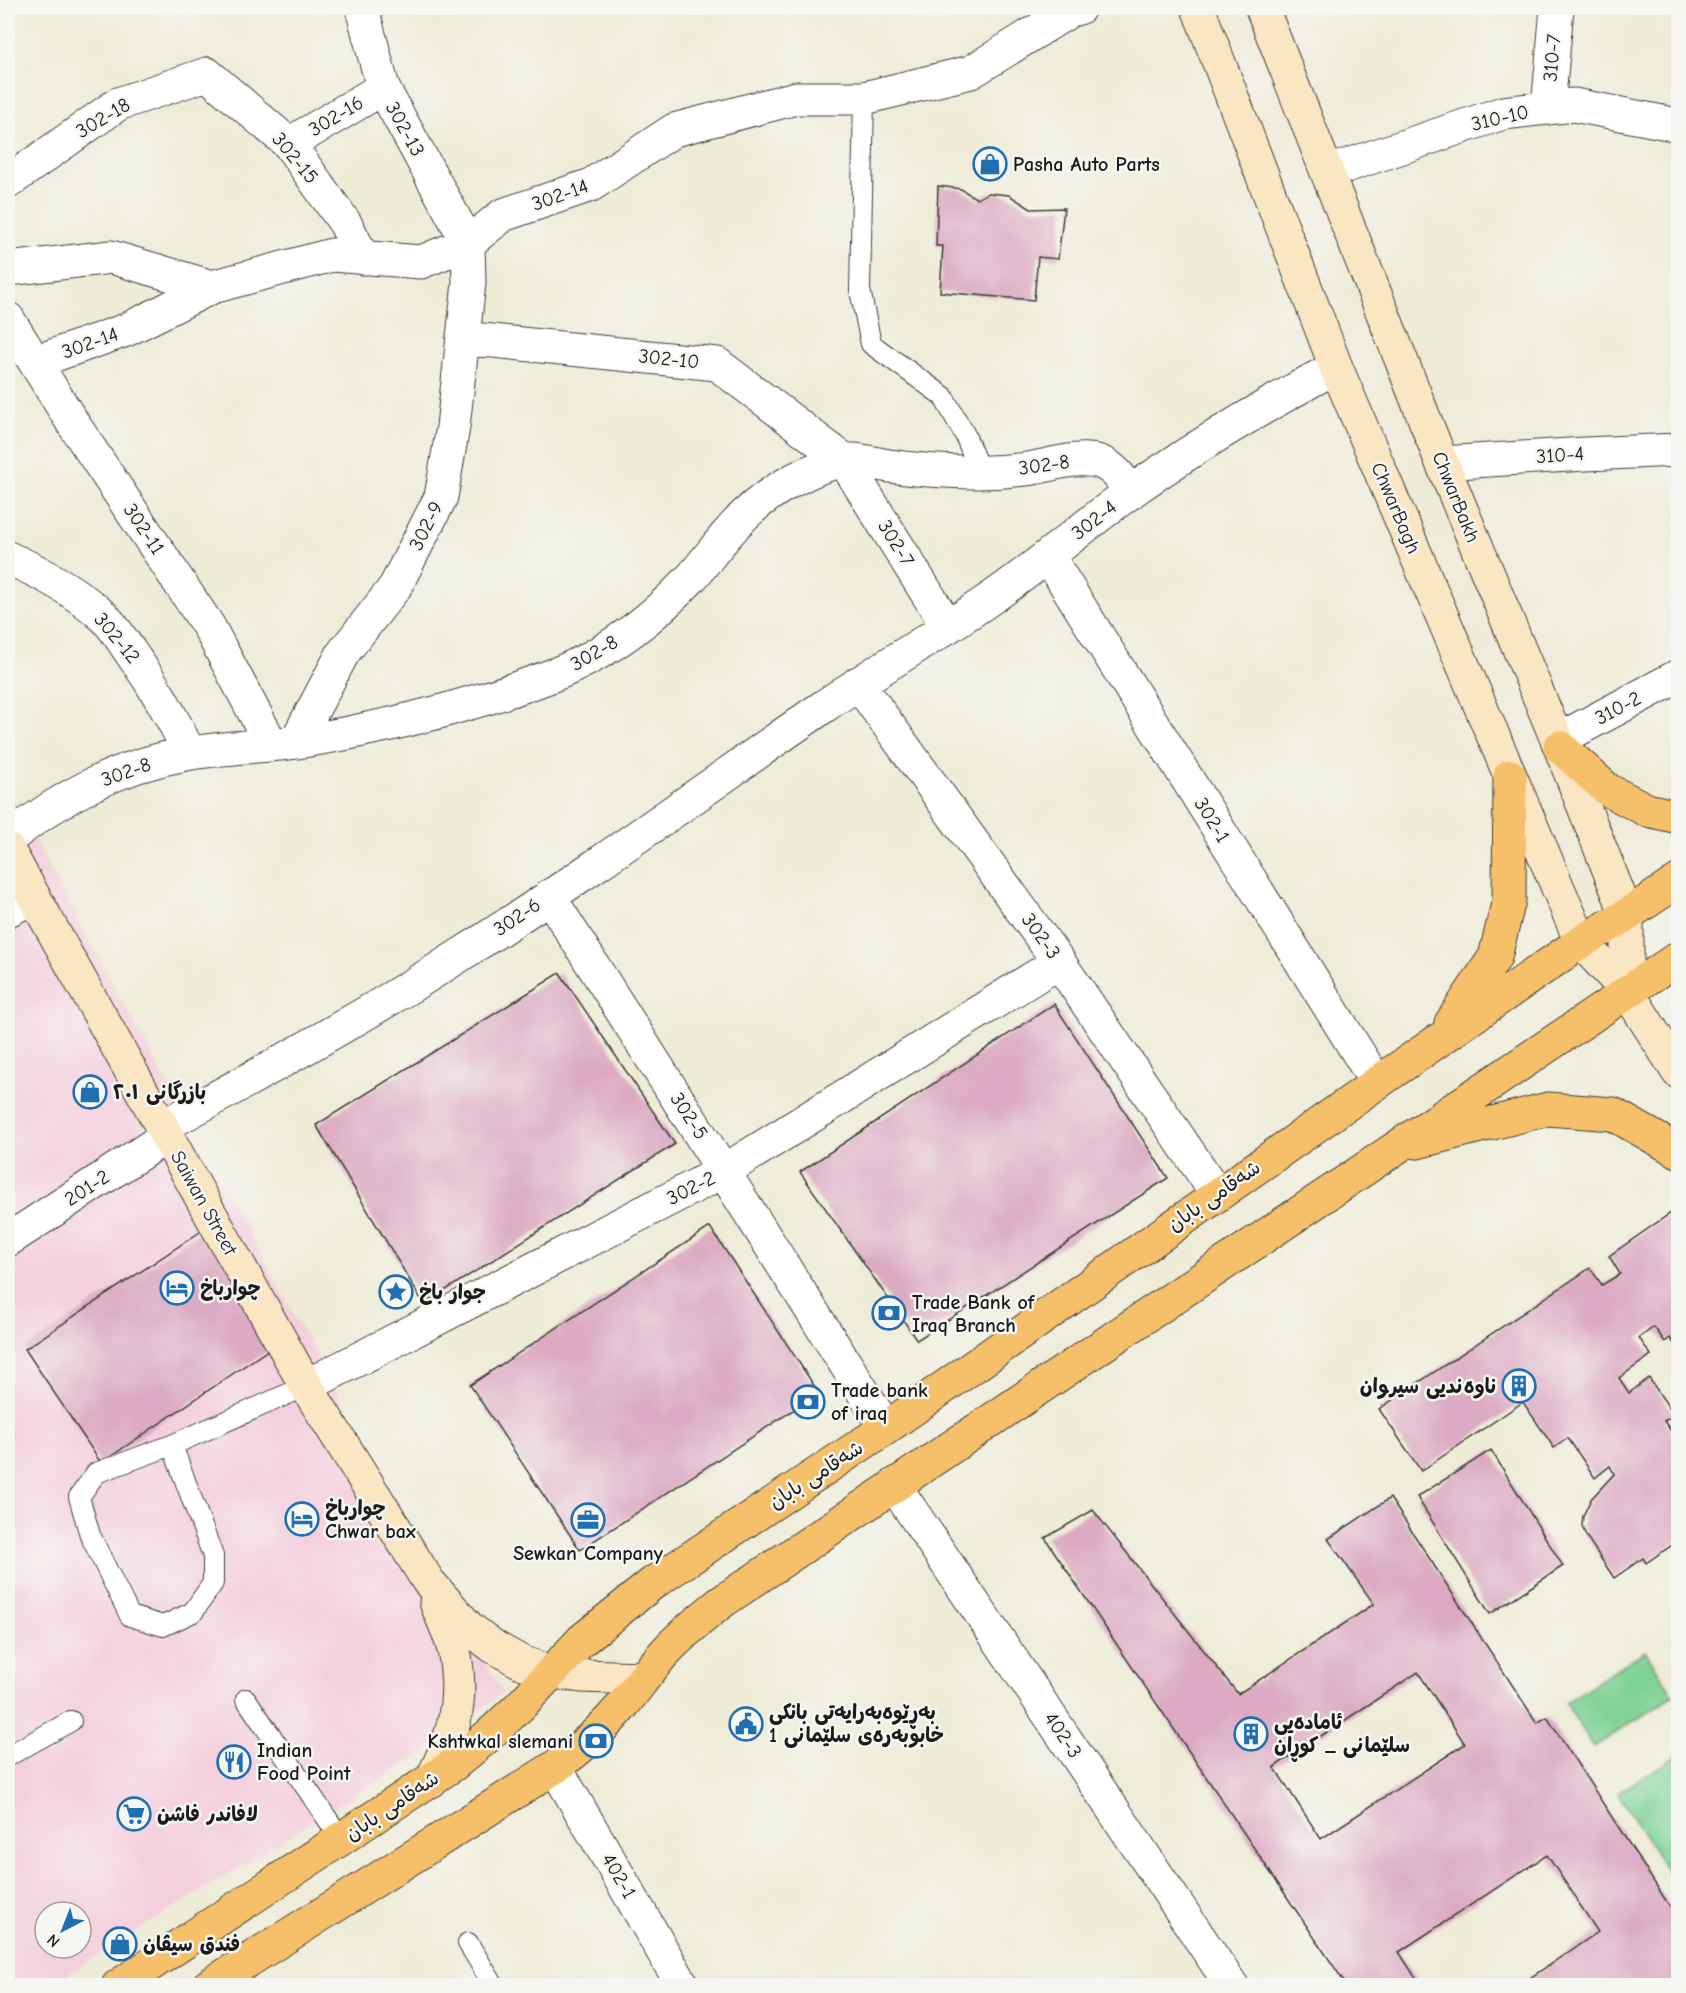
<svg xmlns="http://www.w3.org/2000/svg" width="1686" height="1993" viewBox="0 0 1686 1993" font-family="'Comic Neue','Playpen Sans Arabic',sans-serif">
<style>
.built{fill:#f4cfdd;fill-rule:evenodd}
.green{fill:#7fd295;stroke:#4e7758;stroke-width:1.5}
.building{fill:#dcaac2;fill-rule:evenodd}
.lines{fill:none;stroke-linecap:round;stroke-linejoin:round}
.lane-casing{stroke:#3c3b38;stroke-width:22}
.street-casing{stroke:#3c3b38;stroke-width:35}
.secondary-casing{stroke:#3c3b38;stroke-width:35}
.primary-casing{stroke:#3c3b38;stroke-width:35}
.lane{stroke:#fff;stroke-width:20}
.street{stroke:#fff;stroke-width:33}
.secondary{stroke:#fbe6c4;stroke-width:33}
.primary{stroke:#f6c06b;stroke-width:33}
.labels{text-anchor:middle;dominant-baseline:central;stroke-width:5;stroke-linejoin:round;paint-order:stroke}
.street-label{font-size:20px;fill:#1c1c1c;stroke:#f6f6f2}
.poi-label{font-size:20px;font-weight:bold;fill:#1c1c1c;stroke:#f6f6f2;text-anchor:start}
</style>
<rect width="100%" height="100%" fill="#f6f6f2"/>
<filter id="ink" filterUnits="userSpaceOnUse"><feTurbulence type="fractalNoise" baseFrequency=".0167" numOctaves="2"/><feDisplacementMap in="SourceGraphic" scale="12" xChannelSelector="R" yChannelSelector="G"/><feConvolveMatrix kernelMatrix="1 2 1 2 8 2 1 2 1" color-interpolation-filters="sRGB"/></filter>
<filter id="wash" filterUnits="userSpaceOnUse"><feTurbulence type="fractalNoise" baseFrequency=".008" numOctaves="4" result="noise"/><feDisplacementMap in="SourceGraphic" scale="24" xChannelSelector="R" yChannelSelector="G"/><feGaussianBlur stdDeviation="1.35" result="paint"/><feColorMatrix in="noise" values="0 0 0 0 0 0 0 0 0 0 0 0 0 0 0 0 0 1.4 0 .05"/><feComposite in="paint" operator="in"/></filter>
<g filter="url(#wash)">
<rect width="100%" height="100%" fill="#eeebd7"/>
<path class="built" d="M 8,792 L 337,1393 L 421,1570 L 504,1692 L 429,1749 L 49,1986 L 8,1985 ZM 45,1912 L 81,1912 L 81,1948 L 45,1948 Z"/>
<path class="green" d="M 1645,1651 L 1674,1695 L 1594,1747 L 1565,1703 Z
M 1678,1755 L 1678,1888 L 1618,1793 Z"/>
<g id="blocks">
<path class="building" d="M 938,186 L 961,189 L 977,199 L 988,193 L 1009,195 L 1031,209 L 1064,208 L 1058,259 L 1038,257 L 1034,300 L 940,292 L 943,246 L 936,246 Z
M 560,973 L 675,1144 L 424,1304 L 316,1125 Z
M 1054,1004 L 1168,1178 L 917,1340 L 800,1172 Z
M 1678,1208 L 1678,1349 L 1670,1338 L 1665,1342 L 1654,1327 L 1639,1338 L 1651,1355 L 1619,1378 L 1629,1393 L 1649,1378 L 1674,1415 L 1664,1421 L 1678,1441 L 1678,1541 L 1646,1563 L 1643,1558 L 1614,1578 L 1586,1536 L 1582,1526 L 1583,1516 L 1591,1499 L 1614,1474 L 1610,1466 L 1595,1478 L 1568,1438 L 1554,1448 L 1523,1402 L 1421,1471 L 1379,1409 L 1590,1268 L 1602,1285 L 1620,1274 L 1609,1256 Z
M 209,1226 L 268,1350 L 101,1463 L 25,1349 Z
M 710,1227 L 819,1393 L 580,1550 L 470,1385 Z
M 1491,1450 L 1563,1566 L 1490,1614 L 1417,1497 Z
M 1390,1498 L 1537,1723 L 1547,1717 L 1678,1919 L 1678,1986 L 1659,1986 L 1657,1983 L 1654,1986 L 1518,1986 L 1598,1932 L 1547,1855 L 1399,1952 L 1421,1986 L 1347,1986 L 1045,1538 L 1093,1510 L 1238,1694 L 1374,1604 L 1328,1539 ZM 1418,1672 L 1465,1744 L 1321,1839 L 1274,1767 Z"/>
</g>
</g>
<g filter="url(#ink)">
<use href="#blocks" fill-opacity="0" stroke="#3c3b38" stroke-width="1.5"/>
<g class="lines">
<defs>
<path id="lane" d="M 864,98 L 860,290 L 871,344 L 943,396 L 965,435 L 980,472
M 172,1445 L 213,1556 L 213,1583 L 193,1612 L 163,1626 L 130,1616 L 90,1535 L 79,1497 L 96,1473 L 172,1445 L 306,1386
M 246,1699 L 341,1839
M 8,1756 L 71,1721
M 468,1943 L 494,1986"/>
<path id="street" d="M 1548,108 L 1557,8
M 289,144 L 383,88
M 1328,172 L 1503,113 L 1574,105 L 1678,125
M 8,182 L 118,104 L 207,74 L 289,144 L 345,223 L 363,258
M 8,269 L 111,257 L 212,287
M 8,319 L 74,425 L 209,627 L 271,744
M 463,338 L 717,364 L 844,460 L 948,627
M 35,362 L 126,330 L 212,287 L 332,255 L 421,262 L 468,243 L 503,215 L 591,185 L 674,130 L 796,98 L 864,98 L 971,72 L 1071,10 L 1079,8
M 1442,463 L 1585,454 L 1678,450
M 1048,556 L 1377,1083
M 8,558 C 41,572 76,592 103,616 C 114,626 122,640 131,653 C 154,685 173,717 189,753
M 858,683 L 1059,962 L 1217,1194
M 1558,740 L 1678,676
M 296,742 L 343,653 L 395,587 L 441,497 L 453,427 L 469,283 L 468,243 L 383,88 L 362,8
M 8,839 C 62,796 118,766 186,754 C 223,747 261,747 298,742 C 362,732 426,717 487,698 C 515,689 543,680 570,668 C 615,647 656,615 690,579 C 704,564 716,546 730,531 C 757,498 798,473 839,461 C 854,457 874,464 889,466 C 918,470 947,472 976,472 C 992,472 1010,471 1026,469 C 1049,466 1078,455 1100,462 C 1115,468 1123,480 1130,493
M 549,896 L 886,1428
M 8,910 L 34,897
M 161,1127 C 261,1074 359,1020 454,959 C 579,880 699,793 820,709 C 878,669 940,634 997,594 C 1044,561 1086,524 1132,491 C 1197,445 1266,405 1336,367
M 8,1240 L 167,1136
M 306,1386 L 724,1171 L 1059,962
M 894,1485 L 1232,1986
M 555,1767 L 683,1986"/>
<path id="secondary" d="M 1198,8 L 1336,367 L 1581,942 L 1627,991 L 1678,1072
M 1262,8 L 1442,463 L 1560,747 L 1627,915 L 1627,991
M 8,850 L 306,1386 L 428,1581 L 469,1628 L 494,1647 L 521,1662 L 551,1672 L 581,1676 L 643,1678
M 431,1781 C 454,1736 464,1701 454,1650 C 450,1634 442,1618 436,1602"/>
<path id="primary" d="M 1560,747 L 1608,790 L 1647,810 L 1678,817
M 1451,1023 L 1495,957 L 1509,900 L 1510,776
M 1417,1142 L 1548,1109 L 1613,1114 L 1678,1151
M 118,1986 L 453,1765 L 488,1736 L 520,1706 L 582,1640 L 653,1583 L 886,1428 L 1377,1083 L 1581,942 L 1627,915 L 1678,881
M 208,1986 L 555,1767 C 580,1749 603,1729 623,1705 C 638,1687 651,1667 667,1650 C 684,1632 703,1617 723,1601 L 1678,958"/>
</defs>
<use href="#lane" class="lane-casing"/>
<use href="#street" class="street-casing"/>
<use href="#secondary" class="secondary-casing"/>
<use href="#primary" class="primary-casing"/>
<use href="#lane" class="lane"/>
<use href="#street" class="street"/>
<use href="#secondary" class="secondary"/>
<use href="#primary" class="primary"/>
</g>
</g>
<defs>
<symbol id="shop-ring" viewBox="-11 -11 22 22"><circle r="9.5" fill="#f6f6f2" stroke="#1f6fb2" stroke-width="1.5"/><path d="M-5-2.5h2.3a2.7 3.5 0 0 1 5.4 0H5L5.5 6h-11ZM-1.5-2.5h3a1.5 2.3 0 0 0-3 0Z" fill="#1f6fb2"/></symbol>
<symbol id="hotel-ring" viewBox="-11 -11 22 22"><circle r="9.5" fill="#f6f6f2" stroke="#1f6fb2" stroke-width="1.5"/><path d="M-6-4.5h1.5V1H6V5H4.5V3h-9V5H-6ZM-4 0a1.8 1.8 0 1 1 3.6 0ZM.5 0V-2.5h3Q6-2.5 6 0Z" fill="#1f6fb2"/></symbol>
<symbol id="sight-ring" viewBox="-11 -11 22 22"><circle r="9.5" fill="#f6f6f2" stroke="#1f6fb2" stroke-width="1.5"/><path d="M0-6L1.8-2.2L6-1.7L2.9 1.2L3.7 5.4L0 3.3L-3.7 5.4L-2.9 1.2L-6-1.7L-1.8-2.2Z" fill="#1f6fb2"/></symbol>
<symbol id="bank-ring" viewBox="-11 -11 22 22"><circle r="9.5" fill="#f6f6f2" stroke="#1f6fb2" stroke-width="1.5"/><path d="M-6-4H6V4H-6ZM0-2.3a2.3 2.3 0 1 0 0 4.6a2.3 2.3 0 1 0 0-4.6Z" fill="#1f6fb2"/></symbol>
<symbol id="building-ring" viewBox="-11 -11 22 22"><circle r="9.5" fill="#f6f6f2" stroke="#1f6fb2" stroke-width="1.5"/><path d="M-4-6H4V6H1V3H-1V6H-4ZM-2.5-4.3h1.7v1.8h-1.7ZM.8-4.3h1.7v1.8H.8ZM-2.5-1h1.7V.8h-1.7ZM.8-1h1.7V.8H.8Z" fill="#1f6fb2"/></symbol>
<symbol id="office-ring" viewBox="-11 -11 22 22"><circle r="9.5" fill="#f6f6f2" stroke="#1f6fb2" stroke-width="1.5"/><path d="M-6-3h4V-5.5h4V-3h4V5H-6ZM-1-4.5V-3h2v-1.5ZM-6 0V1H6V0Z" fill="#1f6fb2"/></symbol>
<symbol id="civic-ring" viewBox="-11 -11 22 22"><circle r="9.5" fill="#f6f6f2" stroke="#1f6fb2" stroke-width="1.5"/><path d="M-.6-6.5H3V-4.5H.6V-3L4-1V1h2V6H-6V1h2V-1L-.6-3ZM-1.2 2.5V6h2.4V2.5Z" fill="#1f6fb2"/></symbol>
<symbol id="restaurant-ring" viewBox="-11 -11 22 22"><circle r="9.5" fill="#f6f6f2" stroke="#1f6fb2" stroke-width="1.5"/><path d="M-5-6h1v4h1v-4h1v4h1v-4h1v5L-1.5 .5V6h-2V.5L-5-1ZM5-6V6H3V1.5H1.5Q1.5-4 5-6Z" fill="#1f6fb2"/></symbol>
<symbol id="supermarket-ring" viewBox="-11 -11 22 22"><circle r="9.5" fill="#f6f6f2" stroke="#1f6fb2" stroke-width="1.5"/><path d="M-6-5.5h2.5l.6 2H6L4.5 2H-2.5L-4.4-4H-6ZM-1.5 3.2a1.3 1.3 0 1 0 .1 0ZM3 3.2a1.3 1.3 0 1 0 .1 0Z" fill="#1f6fb2"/></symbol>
</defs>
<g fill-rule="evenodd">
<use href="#shop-ring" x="971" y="145" width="38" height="38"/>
<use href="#shop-ring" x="71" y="1073" width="38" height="38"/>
<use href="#hotel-ring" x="158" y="1269" width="38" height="38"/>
<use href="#sight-ring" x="377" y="1273" width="38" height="38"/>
<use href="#bank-ring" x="870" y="1294" width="38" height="38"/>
<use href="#building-ring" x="1500" y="1367" width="38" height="38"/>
<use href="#bank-ring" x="789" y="1383" width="38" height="38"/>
<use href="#hotel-ring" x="283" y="1500" width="38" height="38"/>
<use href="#office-ring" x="569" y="1501" width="38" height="38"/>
<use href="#civic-ring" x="727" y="1705" width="38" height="38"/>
<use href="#building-ring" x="1232" y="1715" width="38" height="38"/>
<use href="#bank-ring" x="577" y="1722" width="38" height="38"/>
<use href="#restaurant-ring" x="215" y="1743" width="38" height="38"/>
<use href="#supermarket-ring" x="115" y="1795" width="38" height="38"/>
<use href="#shop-ring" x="101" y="1925" width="38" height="38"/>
</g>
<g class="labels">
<g class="street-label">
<text transform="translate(1552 58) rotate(-85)">310-7</text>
<text transform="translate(336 116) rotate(-31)">302-16</text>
<text transform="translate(103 118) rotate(-31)">302-18</text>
<text transform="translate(1500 118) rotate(-13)">310-10</text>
<text transform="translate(405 129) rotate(61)">302-13</text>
<text transform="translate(295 158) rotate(50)">302-15</text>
<text transform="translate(560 195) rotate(-20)">302-14</text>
<text transform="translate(90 343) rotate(-20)">302-14</text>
<text transform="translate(669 359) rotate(6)">302-10</text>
<text transform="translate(1560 455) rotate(-4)">310-4</text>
<text transform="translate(1044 465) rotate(-8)">302-8</text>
<text transform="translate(1456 497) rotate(68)">ChwarBakh</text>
<text transform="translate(1396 508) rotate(67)">ChwarBagh</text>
<text transform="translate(1094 520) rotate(-38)">302-4</text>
<text transform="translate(426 526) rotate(-64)">302-9</text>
<text transform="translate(144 529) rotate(56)">302-11</text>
<text transform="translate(896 543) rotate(58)">302-7</text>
<text transform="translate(117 638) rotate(50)">302-12</text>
<text transform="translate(594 653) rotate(-30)">302-8</text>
<text transform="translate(1618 708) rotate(-28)">310-2</text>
<text transform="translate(126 772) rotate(-20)">302-8</text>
<text transform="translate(1212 820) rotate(58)">302-1</text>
<text transform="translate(517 917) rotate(-34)">302-6</text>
<text transform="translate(1041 936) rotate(54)">302-3</text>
<text transform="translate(689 1116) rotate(57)">302-5</text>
<text transform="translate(87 1188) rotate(-33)">201-2</text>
<text transform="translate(691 1188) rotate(-27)">302-2</text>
<text transform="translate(1214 1196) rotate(-35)">شەقامی بابان</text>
<text transform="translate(204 1203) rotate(61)">Saiwan Street</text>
<text transform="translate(816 1475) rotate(-33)">شەقامی بابان</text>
<text transform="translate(1063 1735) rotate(56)">402-3</text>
<text transform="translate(392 1806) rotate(-34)">شەقامی بابان</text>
<text transform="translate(619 1876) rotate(60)">402-1</text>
</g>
<g class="poi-label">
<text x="1013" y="164">Pasha Auto Parts</text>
<text x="113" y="1092">بازرگانی ٢٠١</text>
<text x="200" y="1288">چوارباخ</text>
<text x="419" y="1292">جوار باخ</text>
<text x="912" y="1302">Trade Bank of<tspan x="912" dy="23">Iraq Branch</tspan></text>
<text x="1496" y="1386" text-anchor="end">ناوەندیی سیروان</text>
<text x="831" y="1390">Trade bank<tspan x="831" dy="23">of iraq</tspan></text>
<text x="325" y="1508">چوارباخ<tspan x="325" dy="23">Chwar bax</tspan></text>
<text x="588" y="1553" text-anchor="middle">Sewkan Company</text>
<text x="769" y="1712">بەڕێوەبەرایەتی بانکی<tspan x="769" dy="23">خابوبەرەی سلێمانی 1</tspan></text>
<text x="1274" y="1722">ئامادەیی<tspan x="1274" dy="23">سلێمانی _ کوڕان</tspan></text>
<text x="573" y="1741" text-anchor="end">Kshtwkal slemani</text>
<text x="257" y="1750">Indian<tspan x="257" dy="23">Food Point</tspan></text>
<text x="157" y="1814">لافاندر فاشن</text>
<text x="143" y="1944">فندق سيڤان</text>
</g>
</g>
<rect width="1686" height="1993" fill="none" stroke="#f6f6f2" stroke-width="30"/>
<g transform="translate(63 1930) rotate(222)"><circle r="28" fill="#f6f6f2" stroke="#9f9f9c" stroke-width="1.5"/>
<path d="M0-4.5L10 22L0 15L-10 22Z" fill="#1f6fb2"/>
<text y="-9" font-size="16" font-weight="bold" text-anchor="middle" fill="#1c1c1c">N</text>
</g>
</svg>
